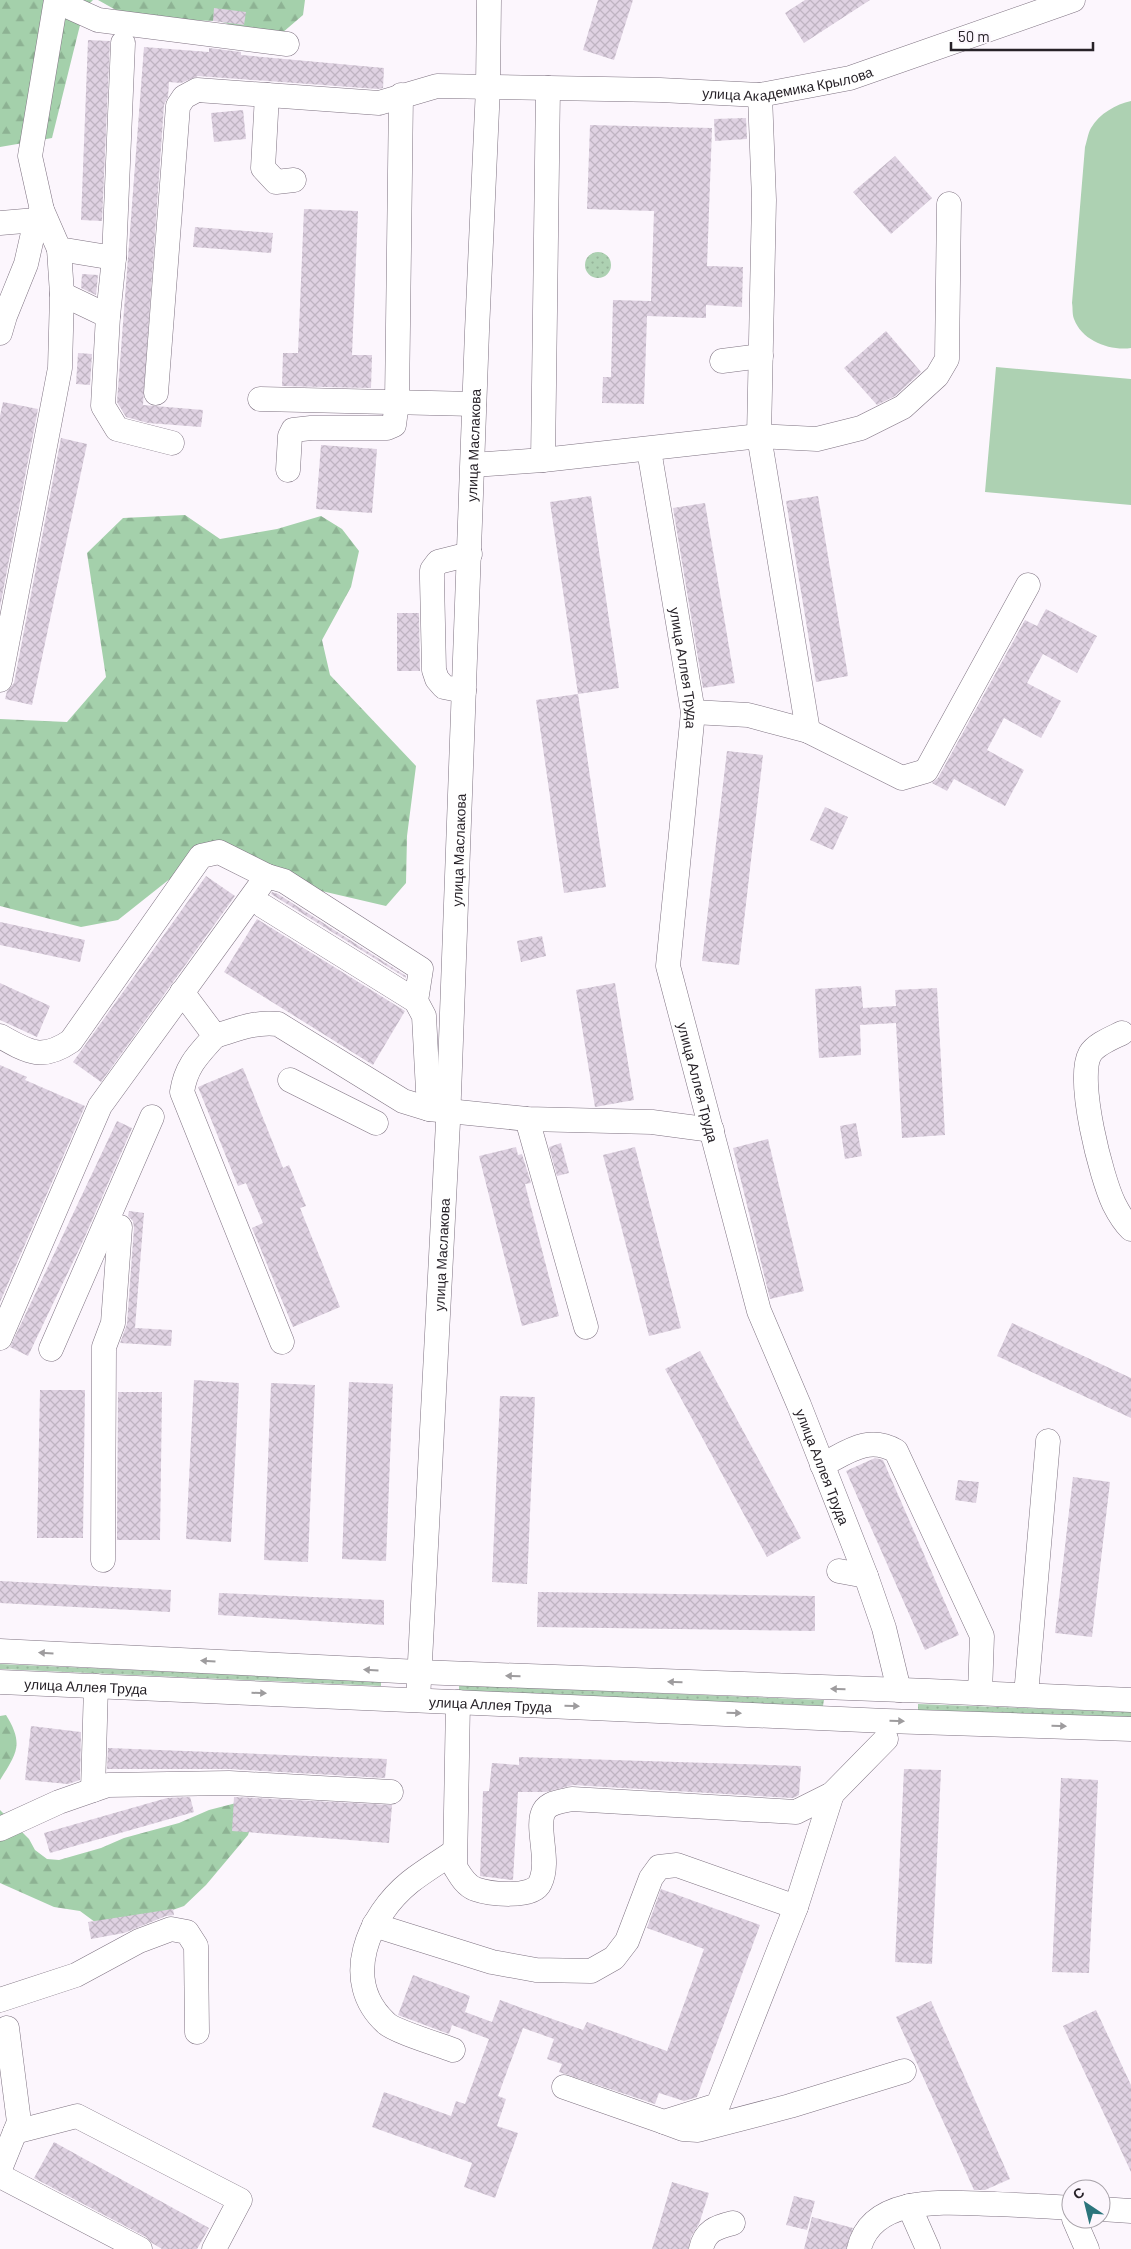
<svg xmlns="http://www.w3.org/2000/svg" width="1131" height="2249" viewBox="0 0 1131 2249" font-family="Barlow,sans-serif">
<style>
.grass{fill:url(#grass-dots)}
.forest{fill:url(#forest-firs)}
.pitch{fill:#add1b2}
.building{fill:url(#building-cross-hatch)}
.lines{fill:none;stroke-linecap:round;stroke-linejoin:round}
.minor-casing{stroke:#7e7281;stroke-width:25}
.minor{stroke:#fff;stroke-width:24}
.oneway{fill:#9e9c9e}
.labels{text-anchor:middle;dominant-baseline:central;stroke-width:4;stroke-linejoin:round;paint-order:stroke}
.street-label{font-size:14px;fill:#272228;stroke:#fcf6fd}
</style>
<defs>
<pattern id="grass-dots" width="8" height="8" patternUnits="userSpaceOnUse" patternTransform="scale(1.25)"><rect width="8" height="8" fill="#add1b2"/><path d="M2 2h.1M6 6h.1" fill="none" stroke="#95b399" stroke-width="1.8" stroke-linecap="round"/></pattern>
<pattern id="forest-firs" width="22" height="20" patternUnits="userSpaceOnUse" patternTransform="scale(1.25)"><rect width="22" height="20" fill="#a4d0ab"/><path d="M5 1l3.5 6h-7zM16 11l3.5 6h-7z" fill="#8db293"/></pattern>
<pattern id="building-cross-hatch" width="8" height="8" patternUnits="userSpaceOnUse" patternTransform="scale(1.25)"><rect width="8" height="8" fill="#dfd2e2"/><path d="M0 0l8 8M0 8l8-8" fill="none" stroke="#bfb4c2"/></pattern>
</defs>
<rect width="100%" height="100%" fill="#fcf6fd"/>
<path class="grass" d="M585 265a13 13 0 1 1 26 0a13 13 0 1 1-26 0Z
M 0,1664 L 381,1681 L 381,1686 L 0,1669 Z
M 459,1685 L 824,1700 L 823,1706 L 459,1691 Z
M 918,1704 L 1131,1712 L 1131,1717 L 918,1710 Z"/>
<path class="forest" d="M 0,0 L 93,0 L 84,9 L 52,138 L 0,147 Z
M 98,0 L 305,0 L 303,15 L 282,33 L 247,31 L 220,21 L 179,20 L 123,14 Z
M 185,515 L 220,539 L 277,529 L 321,516 L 342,529 L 359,551 L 351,587 L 322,640 L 330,675 L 416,766 L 407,836 L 406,883 L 386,906 L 313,889 L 238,856 L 176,874 L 118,920 L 81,927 L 0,906 L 0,719 L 67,722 L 106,677 L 87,553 L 123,518 Z
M 6,1715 C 24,1744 17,1753 0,1780 L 0,1716 Z
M 244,1801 L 254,1817 L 248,1835 L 206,1885 L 184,1906 L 130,1925 L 99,1925 L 80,1911 L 54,1907 L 0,1883 L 0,1810 L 29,1839 L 35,1850 L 47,1859 L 59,1860 L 101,1848 L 124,1838 L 179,1823 L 209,1810 Z"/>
<path class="pitch" d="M 1131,101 L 1131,348 C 1110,351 1082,341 1074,319 C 1072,314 1073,308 1072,303 L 1085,147 C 1087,141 1088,133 1091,128 C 1099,114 1116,104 1131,101 Z
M 996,367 L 1131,379 L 1131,505 L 985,492 Z"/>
<path class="building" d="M 598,0 L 633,0 L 614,60 L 583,50 Z
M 805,0 L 870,0 L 804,43 L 785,13 Z
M 214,8 L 246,12 L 244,25 L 213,21 Z
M 88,40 L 110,41 L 102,221 L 81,220 Z
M 144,47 L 209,52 L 209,48 L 241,52 L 241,55 L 384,68 L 383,88 L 378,89 L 198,76 L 181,83 L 169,82 L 168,97 L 164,105 L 143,405 L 203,410 L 201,427 L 148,423 L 126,417 L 117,402 Z
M 243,110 L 246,139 L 214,142 L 211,113 Z
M 746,118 L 747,139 L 715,141 L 714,119 Z
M 590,125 L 712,128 L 707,266 L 743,267 L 742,307 L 706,305 L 706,318 L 647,316 L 644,404 L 602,403 L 603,377 L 611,377 L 613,300 L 651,301 L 654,211 L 587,209 Z
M 895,156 L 932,198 L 891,234 L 853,192 Z
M 304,209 L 358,211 L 352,355 L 372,355 L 371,388 L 282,386 L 283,353 L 298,353 Z
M 195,227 L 273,233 L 271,253 L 193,247 Z
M 82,274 L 98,275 L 96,295 L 81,288 Z
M 886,331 L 921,372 L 895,396 L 877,405 L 844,368 Z
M 78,353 L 92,354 L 90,385 L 76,384 Z
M 3,402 L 38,409 L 0,607 L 0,416 Z
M 61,438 L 87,444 L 32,705 L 5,699 L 7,691 L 14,683 Z
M 321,445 L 377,449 L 372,513 L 316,509 Z
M 591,496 L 619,688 L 578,694 L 550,502 Z
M 818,496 L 848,676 L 816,682 L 786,501 Z
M 705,503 L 735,683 L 703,688 L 673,508 Z
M 1046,609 L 1097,636 L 1077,673 L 1043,654 L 1027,683 L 1061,701 L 1041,738 L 1004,718 L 987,750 L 1024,770 L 1005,806 L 954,779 L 947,791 L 932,783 L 938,778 L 1025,620 L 1037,626 Z
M 397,613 L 419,613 L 420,671 L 397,671 Z
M 578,694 L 606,887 L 564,893 L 536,700 Z
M 727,751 L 763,755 L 739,965 L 702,961 Z
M 825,807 L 848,817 L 833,850 L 810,840 Z
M 206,876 L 235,896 L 101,1082 L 73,1062 Z
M 272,892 L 278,894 L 406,976 L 406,978 L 271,894 Z
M 257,919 L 405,1011 L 373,1065 L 224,972 Z
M 0,922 L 85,940 L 80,962 L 0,945 Z
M 542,936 L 546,956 L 521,962 L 517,941 Z
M 0,983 L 50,1006 L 37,1037 L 0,1020 Z
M 615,983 L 634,1100 L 595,1107 L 576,990 Z
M 861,986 L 863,1008 L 896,1006 L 895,990 L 937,988 L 945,1135 L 902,1138 L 896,1023 L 860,1025 L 861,1055 L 819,1058 L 815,989 Z
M 0,1065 L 27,1077 L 25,1080 L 85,1106 L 0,1302 Z
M 243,1068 L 283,1168 L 289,1165 L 306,1206 L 300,1208 L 340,1307 L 293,1327 L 252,1228 L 263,1223 L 246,1183 L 238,1186 L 198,1087 Z
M 117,1121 L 132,1128 L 83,1241 L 28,1356 L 10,1347 Z
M 856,1123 L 862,1156 L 845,1159 L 840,1126 Z
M 768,1139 L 804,1291 L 770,1299 L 733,1148 Z
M 561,1143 L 569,1173 L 557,1176 L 549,1147 Z
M 516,1147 L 518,1155 L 522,1154 L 531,1183 L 525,1184 L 559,1316 L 522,1326 L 479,1156 Z
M 635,1147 L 681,1328 L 649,1336 L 603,1155 Z
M 129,1211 L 144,1213 L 135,1328 L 172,1330 L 171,1346 L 120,1343 L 127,1324 L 134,1228 L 133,1221 L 128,1216 Z
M 1012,1323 L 1131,1378 L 1131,1418 L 997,1356 Z
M 700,1351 L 801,1538 L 767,1557 L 665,1369 Z
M 194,1380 L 239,1383 L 231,1542 L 186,1539 Z
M 349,1382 L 393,1384 L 386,1561 L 342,1559 Z
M 271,1383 L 315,1385 L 308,1562 L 264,1560 Z
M 40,1390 L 85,1390 L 83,1538 L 37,1538 Z
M 118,1392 L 162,1392 L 160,1540 L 117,1540 Z
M 500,1396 L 535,1397 L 527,1584 L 492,1582 Z
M 875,1458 L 883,1460 L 959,1635 L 925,1650 L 846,1471 Z
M 1073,1477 L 1110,1482 L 1092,1637 L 1055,1633 Z
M 958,1480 L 979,1482 L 976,1503 L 955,1500 Z
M 0,1581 L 171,1590 L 170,1612 L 0,1603 Z
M 538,1592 L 815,1596 L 815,1631 L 537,1627 Z
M 219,1593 L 384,1600 L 384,1625 L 218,1615 Z
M 31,1726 L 81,1732 L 80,1780 L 68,1784 L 25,1780 Z
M 108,1748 L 387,1759 L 385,1778 L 230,1769 L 107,1769 Z
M 519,1757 L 801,1766 L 799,1795 L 793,1798 L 573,1785 L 546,1792 L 518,1792 L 513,1880 L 480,1876 L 483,1791 L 489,1791 L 492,1763 L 519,1765 Z
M 904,1769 L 941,1770 L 932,1964 L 895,1962 Z
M 1061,1778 L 1098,1780 L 1089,1973 L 1052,1972 Z
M 190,1797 L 194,1812 L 50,1853 L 44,1833 L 167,1798 Z
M 234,1797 L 392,1805 L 389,1843 L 232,1831 Z
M 661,1889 L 760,1925 L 697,2097 L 684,2101 L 659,2093 L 655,2104 L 559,2072 L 562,2064 L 547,2059 L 554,2039 L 523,2028 L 498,2096 L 506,2099 L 497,2126 L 518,2133 L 495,2198 L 464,2187 L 472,2163 L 372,2127 L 384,2092 L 451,2116 L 456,2101 L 465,2104 L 489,2039 L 452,2025 L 449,2034 L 398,2015 L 413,1975 L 470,1996 L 465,2012 L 492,2022 L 500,2000 L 583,2030 L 587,2022 L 667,2051 L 704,1949 L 647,1928 Z
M 173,1909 L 174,1915 L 166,1916 L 124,1933 L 91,1939 L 88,1922 Z
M 931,2001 L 1010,2179 L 985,2190 L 974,2190 L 896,2017 Z
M 1096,2010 L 1131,2085 L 1131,2172 L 1063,2026 Z
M 54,2142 L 209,2228 L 197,2249 L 162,2249 L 152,2243 L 146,2237 L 34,2178 Z
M 672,2182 L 709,2193 L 699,2224 L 691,2237 L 688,2249 L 652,2249 Z
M 794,2196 L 815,2201 L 807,2230 L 786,2225 Z
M 812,2217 L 853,2228 L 846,2249 L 804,2249 Z"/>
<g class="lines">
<defs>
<g id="minor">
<path d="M 56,0 L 30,156 L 42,210 L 59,249 L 114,258 L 123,43"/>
<path d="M 56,1 L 98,20 L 287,44"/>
<path d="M 267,95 L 263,168 L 276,182 L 294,180"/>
<path d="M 760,95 L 764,200 L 759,436 L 808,731"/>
<path d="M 0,223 L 36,220 L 42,210"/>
<path d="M 114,258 L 108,316 L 103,406 L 117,429 L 172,443"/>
<path d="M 62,294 L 108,316"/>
<path d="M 0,333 L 5,316 L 26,264 L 36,220"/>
<path d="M 722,361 L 761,356"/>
<path id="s1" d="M 156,393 L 178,106 L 184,97 L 197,90 L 379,103 L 437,86 L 660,90 L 760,95 L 850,78 L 1073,0"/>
<path d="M 260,399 L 474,404"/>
<path id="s2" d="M 649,450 L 693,712 L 668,966 L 759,1311 L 799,1405 L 866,1576 L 884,1628 L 899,1690"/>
<path d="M 543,460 L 548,88"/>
<path d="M 473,465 L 543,460 L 759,436 L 817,439 L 861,428 L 903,407 L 937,376 L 947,359 L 949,204"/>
<path d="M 288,470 L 290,436 L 293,430 L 311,428 L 387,428 L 394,425 L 397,402 L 401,95"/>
<path d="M 0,680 L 60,368 L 62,294 L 59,249"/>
<path d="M 464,691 L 444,687 L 437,679 L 434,670 L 432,579 L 432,570 L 438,562 L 470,554"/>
<path d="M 693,712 L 748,715 L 808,731 L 902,778 L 926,771 L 1028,585"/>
<path d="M 267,876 L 284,881 L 421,969 L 416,1001 L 424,1016 L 429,1109"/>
<path d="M 263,906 L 416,1001"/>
<path d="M 182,992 L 215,1036 C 198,1055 186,1066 182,1092 L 282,1342"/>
<path d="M 1122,1033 C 1112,1038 1096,1044 1090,1054 C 1076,1079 1101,1177 1114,1204 C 1118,1212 1124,1222 1131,1229"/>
<path d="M 0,1036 C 28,1052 42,1061 71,1041 L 201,856 L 219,852 L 267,876 L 100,1106 L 0,1338"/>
<path d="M 215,1036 C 235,1030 256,1021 278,1024 L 403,1101 L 429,1109 L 527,1119 L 652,1122 L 712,1130"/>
<path d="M 290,1080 L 376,1123"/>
<path d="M 527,1119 L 586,1327"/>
<path d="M 51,1349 L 152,1117"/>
<path d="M 822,1465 C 848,1452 868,1435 896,1451 L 982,1636 L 980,1693"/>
<path d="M 103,1560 L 104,1347 L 113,1323 L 120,1227"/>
<path d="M 839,1571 L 866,1576"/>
<path d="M 0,1651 L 419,1672 L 929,1691 L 1131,1700"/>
<path id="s3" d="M 0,1682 L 886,1721 L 1131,1729"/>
<path d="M 1026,1695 L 1048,1441"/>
<path id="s4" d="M 418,1700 L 448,1122 L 477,331 L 488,87 L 489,0"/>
<path d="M 458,1702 L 455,1867 C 460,1875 465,1885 475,1889 C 489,1894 533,1899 540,1883 C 551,1861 535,1827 544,1811 C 549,1802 563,1801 572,1799 L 796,1812 L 832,1794 L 886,1739"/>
<path d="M 93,1790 L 96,1686"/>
<path d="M 0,1829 L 59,1802 L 108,1785 L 229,1783 L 391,1792"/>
<path d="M 374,1925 L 492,1962 L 536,1970 L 591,1971 L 614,1958 L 627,1941 L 651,1878 L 659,1867 L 677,1865 L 796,1907"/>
<path d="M 0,2000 L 76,1975 L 139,1941 L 171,1929 L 187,1932 L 196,1946 L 197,2032"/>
<path d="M 453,2050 C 440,2045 394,2031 386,2023 C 340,1981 368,1916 410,1882 C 424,1871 439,1862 454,1852"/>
<path d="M 564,2087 L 664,2122 L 718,2105 L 796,1907 L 832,1794"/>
<path d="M 664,2122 L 683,2129 L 698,2130 L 790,2106 L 904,2071"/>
<path d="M 15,2132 L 77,2116 L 240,2200 L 214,2249"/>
<path d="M 0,2169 L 19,2122 L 7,2028"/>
<path d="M 0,2176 L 140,2249"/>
<path d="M 909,2206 L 928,2249"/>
<path d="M 1101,2209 L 1131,2211"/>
<path d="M 1074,2219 L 1087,2249"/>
<path d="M 701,2249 C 705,2231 716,2227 733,2223"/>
<path d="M 859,2249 C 872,2193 951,2203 994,2204 C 1019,2205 1045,2206 1071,2208"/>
</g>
</defs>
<use href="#minor" class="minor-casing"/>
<use href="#minor" class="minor"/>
</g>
<defs><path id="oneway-solid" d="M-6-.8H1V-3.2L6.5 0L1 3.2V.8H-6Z" transform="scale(1.25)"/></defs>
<g class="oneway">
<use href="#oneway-solid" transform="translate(46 1653) rotate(-177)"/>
<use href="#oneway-solid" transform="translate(208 1661) rotate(-177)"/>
<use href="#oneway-solid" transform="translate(371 1670) rotate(-177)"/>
<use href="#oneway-solid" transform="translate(513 1676) rotate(-178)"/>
<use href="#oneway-solid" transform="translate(675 1682) rotate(-178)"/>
<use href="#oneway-solid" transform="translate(838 1689) rotate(-179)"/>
<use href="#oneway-solid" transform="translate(259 1693) rotate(2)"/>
<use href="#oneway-solid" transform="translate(572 1706) rotate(2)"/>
<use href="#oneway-solid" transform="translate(734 1713) rotate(2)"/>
<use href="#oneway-solid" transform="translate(897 1721) rotate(2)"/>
<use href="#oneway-solid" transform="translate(1059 1726) rotate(2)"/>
</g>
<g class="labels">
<g class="street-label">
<text stroke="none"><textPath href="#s1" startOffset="908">улица Академика Крылова</textPath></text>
<text stroke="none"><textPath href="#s4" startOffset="1256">улица Маслакова</textPath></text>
<text stroke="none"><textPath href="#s2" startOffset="221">улица Аллея Труда</textPath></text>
<text stroke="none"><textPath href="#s4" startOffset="851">улица Маслакова</textPath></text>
<text stroke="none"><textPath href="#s2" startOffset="641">улица Аллея Труда</textPath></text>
<text stroke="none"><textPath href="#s4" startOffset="446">улица Маслакова</textPath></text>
<text stroke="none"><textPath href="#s2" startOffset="1046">улица Аллея Труда</textPath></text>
<text stroke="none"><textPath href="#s3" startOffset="86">улица Аллея Труда</textPath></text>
<text stroke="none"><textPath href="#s3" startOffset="491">улица Аллея Труда</textPath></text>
</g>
</g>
<g transform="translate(1086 2204) rotate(325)"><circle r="24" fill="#fcf6fd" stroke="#a7a1a8"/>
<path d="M0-4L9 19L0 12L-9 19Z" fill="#2b757c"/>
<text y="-8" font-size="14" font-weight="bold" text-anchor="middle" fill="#272228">С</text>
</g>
<path d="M951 42v8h142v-8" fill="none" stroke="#272228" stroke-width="2.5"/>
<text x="958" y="42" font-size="15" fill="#272228" stroke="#fcf6fd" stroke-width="4" paint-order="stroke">50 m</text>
</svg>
